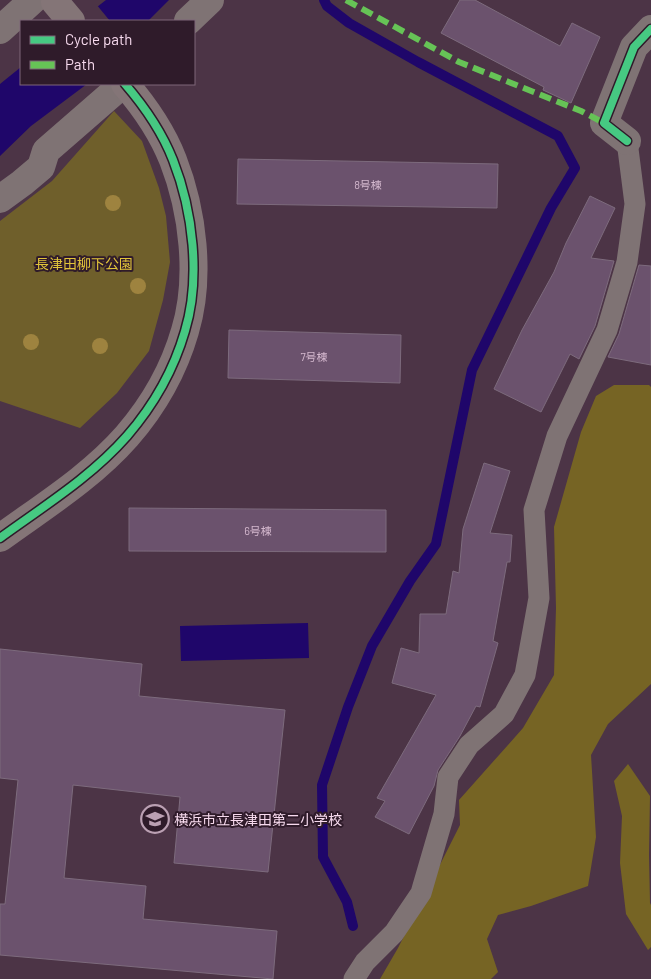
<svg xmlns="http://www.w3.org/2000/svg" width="651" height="979" viewBox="0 0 651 979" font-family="Barlow,'Noto Sans JP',sans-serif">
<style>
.green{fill:#6f5f2b}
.forest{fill:#766424}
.water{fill:#1f066a}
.pier{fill:#4c3446}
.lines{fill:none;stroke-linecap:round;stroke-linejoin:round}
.stream{stroke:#1f066a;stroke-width:10}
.building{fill:#6b526d;stroke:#7d6b7d}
.lane{stroke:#7f7374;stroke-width:21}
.street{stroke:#7f7374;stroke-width:28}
.secondary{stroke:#847577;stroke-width:28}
.quiet{stroke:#66c356;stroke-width:6;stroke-dasharray:12 6;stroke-linecap:butt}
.cycleway-casing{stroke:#2f1b2a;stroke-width:11}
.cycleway{stroke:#46c982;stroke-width:8}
.tree{fill:#9e833f}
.labels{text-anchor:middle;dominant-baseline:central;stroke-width:4;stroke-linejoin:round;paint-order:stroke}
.number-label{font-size:11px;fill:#d4b8ce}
.park-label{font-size:14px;fill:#e1c43a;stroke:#2f1b2a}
.poi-label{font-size:14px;fill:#f7daee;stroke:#2f1b2a;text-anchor:start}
</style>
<rect width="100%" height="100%" fill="#4c3446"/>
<path class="green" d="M 114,111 L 142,141 L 159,188 L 166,216 L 170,262 L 163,300 L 149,351 L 117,393 L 80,428 L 0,401 L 0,221 L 52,181 Z"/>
<path class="forest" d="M 614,385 L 649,385 L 651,387 L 651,684 L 608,724 L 591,755 L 596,837 L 588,886 L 531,906 L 498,915 L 487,939 L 498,972 L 491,979 L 380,979 L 398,948 L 460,825 L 459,800 L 523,728 L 554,675 L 556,608 L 554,527 L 581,432 L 596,396 Z
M 628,764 L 650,796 L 649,855 L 650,903 L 651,905 L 651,947 L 648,950 L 626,914 L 620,863 L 622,816 L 614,781 Z"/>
<path class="water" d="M 106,0 L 169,0 L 148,21 L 79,21 Z
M 21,67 L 21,84 L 87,84 L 31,126 L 0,156 L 0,84 Z
M 308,623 L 309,658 L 181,661 L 180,626 Z"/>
<path class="pier" d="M 96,4 L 110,21 L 76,21 L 77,19 Z"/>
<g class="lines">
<path class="stream" d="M 324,0 L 327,6 L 349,23 L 418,62 L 558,136 L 575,168 L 551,208 L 472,370 L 436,544 L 410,581 L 372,646 L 348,707 L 322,785 L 323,857 L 347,902 L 353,926"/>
</g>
<path class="building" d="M 460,0 L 475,0 L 560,46 L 572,23 L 600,37 L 571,103 L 543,90 L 544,87 L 441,33 Z
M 238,159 L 498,164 L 497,208 L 237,204 Z
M 590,196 L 615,208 L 591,258 L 614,261 L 595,326 L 579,359 L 570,354 L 541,412 L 494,389 L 522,330 L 554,272 L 566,243 Z
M 639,265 L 651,266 L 651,365 L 608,357 L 619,334 Z
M 229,330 L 401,335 L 400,383 L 228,378 Z
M 484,463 L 510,471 L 490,533 L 512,535 L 510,562 L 507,562 L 493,641 L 498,643 L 480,707 L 476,706 L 460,736 L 438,770 L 434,786 L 409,834 L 375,817 L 385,801 L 377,798 L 436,695 L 392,683 L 401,648 L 419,653 L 420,614 L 446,614 L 453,571 L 459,573 L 463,529 Z
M 129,508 L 386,510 L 386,552 L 129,551 Z
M 0,649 L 142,664 L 139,696 L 285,710 L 268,872 L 174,863 L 180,797 L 73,785 L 64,878 L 146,886 L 143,919 L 277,931 L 273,979 L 0,955 L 0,904 L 5,904 L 18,780 L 0,778 Z"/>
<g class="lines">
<path class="lane" d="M 354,979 L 365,962 L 394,933 L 421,893 L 444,814 L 448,777 L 469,745 L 504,714 L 525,675 L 539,598 L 534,510 L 557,436 L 607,330 L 627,262 L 635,204 L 627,141"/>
<path class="street" d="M 188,21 L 210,0
M 0,30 L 33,0
M 627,141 L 604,123 L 634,47 L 651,29
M 0,199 L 22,183 L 41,167 L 46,151 L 123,84"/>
<path class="secondary" d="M 55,2 L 71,21
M 0,538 C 44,506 91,477 127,436 C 153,406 174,369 185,331 C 201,278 193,211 173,160 C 162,132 144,106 125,84"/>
<path class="quiet" d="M 346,0 L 459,62 L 581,111 L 604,123"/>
<defs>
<path id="cycleway" d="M 627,141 L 604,123 L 634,47 L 651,29
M 0,538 C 44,506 91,477 127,436 C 153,406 174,369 185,331 C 201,278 193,211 173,160 C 162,132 144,106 125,84"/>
</defs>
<use href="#cycleway" class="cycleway-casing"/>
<use href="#cycleway" class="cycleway"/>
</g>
<g class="tree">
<circle cx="113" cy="203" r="8"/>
<circle cx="138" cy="286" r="8"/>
<circle cx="31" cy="342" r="8"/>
<circle cx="100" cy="346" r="8"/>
</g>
<defs>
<symbol id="school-ring" viewBox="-11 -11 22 22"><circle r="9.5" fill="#2f1b2a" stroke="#bba0b3" stroke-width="1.5"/><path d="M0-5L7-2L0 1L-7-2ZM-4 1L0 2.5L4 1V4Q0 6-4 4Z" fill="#bba0b3"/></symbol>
</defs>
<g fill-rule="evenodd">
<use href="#school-ring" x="139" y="803" width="32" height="32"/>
</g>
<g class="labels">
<g class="number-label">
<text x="368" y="184">8号棟</text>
<text x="314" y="356">7号棟</text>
<text x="258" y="530">6号棟</text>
</g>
<g class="park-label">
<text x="84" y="263">長津田柳下公園</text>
</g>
<g class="poi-label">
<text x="174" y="819">横浜市立長津田第二小学校</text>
</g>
</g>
<rect x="20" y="20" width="175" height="65" fill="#2f1b2a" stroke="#7f6778"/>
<rect x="30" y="36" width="25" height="8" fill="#46c982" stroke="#7f6778"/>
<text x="65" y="45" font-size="15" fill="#f7daee">Cycle path</text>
<rect x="30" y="61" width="25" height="8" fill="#66c356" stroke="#7f6778"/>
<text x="65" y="70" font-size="15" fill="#f7daee">Path</text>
</svg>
